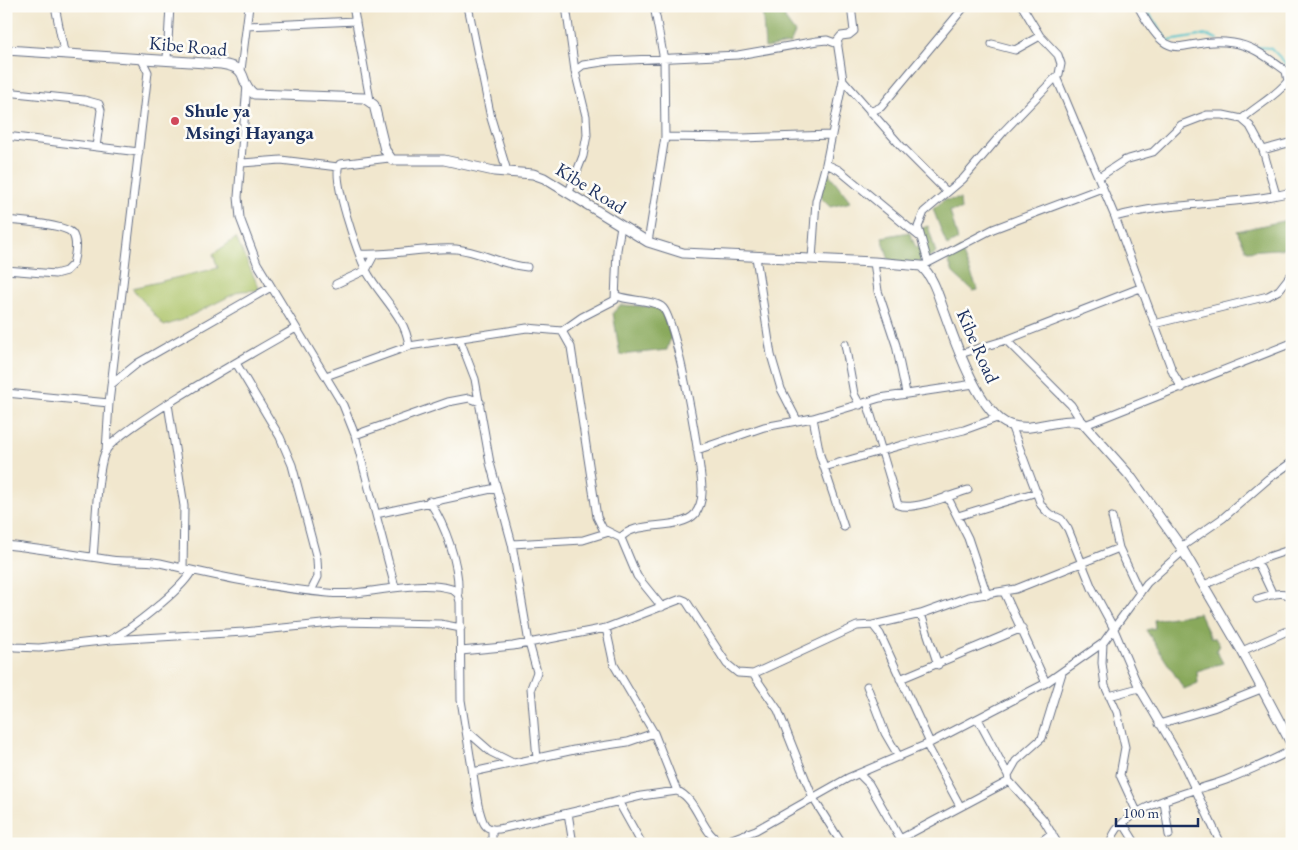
<svg xmlns="http://www.w3.org/2000/svg" width="1298" height="850" viewBox="0 0 1298 850" font-family="'EB Garamond',serif">
<style>
.green{fill:#acc368;stroke:#647963}
.forest{fill:#89a95c;stroke:#526c5d}
.lines{fill:none;stroke-linecap:round;stroke-linejoin:round}
.stream{stroke:#56c3cc;stroke-width:2}
.minor-casing{stroke:#666f85;stroke-width:9}
.tertiary-casing{stroke:#666f85;stroke-width:11}
.minor{stroke:#fff;stroke-width:7}
.tertiary{stroke:#fff;stroke-width:9}
.poi-dot{fill:#d1495b;stroke:#fdfcf7;stroke-width:2}
.labels{text-anchor:middle;dominant-baseline:central;stroke-width:5;stroke-linejoin:round;paint-order:stroke}
.street-label{font-size:19px;fill:#1b2f5e;stroke:#fdfcf7}
.poi-label{font-size:19px;font-weight:bold;fill:#1b2f5e;stroke:#fdfcf7;text-anchor:start}
</style>
<rect width="100%" height="100%" fill="#fdfcf7"/>
<filter id="ink" filterUnits="userSpaceOnUse"><feTurbulence type="fractalNoise" baseFrequency=".02" numOctaves="2"/><feDisplacementMap in="SourceGraphic" scale="10" xChannelSelector="R" yChannelSelector="G"/><feConvolveMatrix kernelMatrix="1 2 1 2 8 2 1 2 1" color-interpolation-filters="sRGB"/></filter>
<filter id="wash" filterUnits="userSpaceOnUse"><feTurbulence type="fractalNoise" baseFrequency=".0096" numOctaves="4" result="noise"/><feDisplacementMap in="SourceGraphic" scale="20" xChannelSelector="R" yChannelSelector="G"/><feGaussianBlur stdDeviation="1.12" result="paint"/><feColorMatrix in="noise" values="0 0 0 0 0 0 0 0 0 0 0 0 0 0 0 0 0 1.4 0 .05"/><feComposite in="paint" operator="in"/></filter>
<g filter="url(#wash)">
<rect width="100%" height="100%" fill="#f1e7ce"/>
<path class="green" d="M 236,238 L 260,290 L 240,291 L 184,319 L 164,326 L 132,288 L 218,268 L 213,254 Z"/>
<path class="forest" d="M 762,6 L 786,6 L 785,19 L 795,33 L 790,44 L 765,48 Z
M 827,171 L 851,202 L 830,207 L 819,196 Z
M 960,199 L 961,210 L 950,211 L 958,240 L 947,246 L 933,209 L 944,200 Z
M 1292,219 L 1292,248 L 1247,251 L 1237,231 Z
M 928,226 L 936,253 L 919,263 L 890,264 L 882,237 L 909,232 L 916,247 L 924,245 L 920,229 Z
M 960,248 L 978,290 L 973,291 L 953,273 L 948,260 Z
M 620,305 L 661,307 L 671,336 L 667,350 L 620,355 L 613,313 Z
M 1199,613 L 1211,638 L 1215,638 L 1220,646 L 1216,650 L 1223,663 L 1197,671 L 1198,683 L 1184,689 L 1146,630 L 1155,628 L 1154,620 Z"/>
<g class="lines">
<path class="stream" d="M 1144,6 L 1168,41 L 1206,35 L 1217,39
M 1256,47 L 1271,48 L 1292,70"/>
</g>
</g>
<g filter="url(#ink)">
<g class="lines">
<defs>
<path id="minor" d="M 55,6 L 64,52
M 353,6 L 370,100
M 468,6 L 491,118 L 507,171
M 566,6 L 575,71 L 586,116 L 587,135 L 583,156 L 569,192
M 851,6 L 854,31 L 849,35 L 841,36 L 837,41 L 843,80 L 901,146 L 947,192
M 1138,6 C 1174,73 1178,35 1233,43 C 1254,46 1269,59 1286,71 L 1288,81 C 1276,96 1257,106 1242,119
M 655,11 L 665,6
M 247,26 L 356,21
M 992,44 L 1015,50 L 1040,36
M 167,59 L 170,6
M 241,70 L 249,6
M 575,71 L 583,65 L 609,61 L 738,55 L 817,41 L 827,40 L 838,44
M 1057,79 L 1115,217 L 1173,373 L 1182,388
M 247,85 L 238,197 L 240,218 L 257,263 L 343,405 L 355,435 L 395,587
M 6,92 L 84,100 L 99,104 L 101,110 L 96,147
M 870,112 L 881,107 L 965,6
M 6,136 L 139,152
M 665,137 L 742,138 L 832,135
M 1263,150 L 1292,142
M 389,158 L 340,164 C 330,174 358,255 366,270 C 379,296 406,316 409,346
M 242,163 L 281,160 L 338,167
M 826,164 L 839,170 L 920,237
M 1099,177 L 1125,160 L 1153,152 L 1181,125 L 1207,115 L 1223,115 L 1242,119 L 1250,126 L 1263,150 L 1276,195
M 1115,217 C 1172,201 1234,206 1292,192
M 6,220 C 19,221 64,224 72,233 C 78,241 75,256 73,264 L 66,271 L 55,274 L 6,270
M 648,242 L 665,137 L 664,60 L 654,6
M 360,254 C 392,256 424,247 456,249 C 480,251 501,265 527,267
M 756,257 L 771,355 L 781,389 L 797,420
M 812,259 L 816,201 L 826,164 L 843,80
M 874,262 L 878,291 L 896,345 L 906,393
M 928,262 L 918,227 L 924,212 L 963,179 L 1004,131 L 1059,74 L 1061,64 L 1058,55 L 1040,36 L 1022,6
M 924,265 L 993,229 L 1102,188
M 336,284 L 366,270 L 374,255
M 617,296 C 629,301 656,300 663,308 C 677,324 703,468 702,493 C 702,500 699,509 695,514 C 680,531 633,520 621,538 L 637,576 L 662,607
M 1154,324 L 1268,296 L 1279,290 L 1290,276
M 562,331 L 582,317 L 615,300 L 617,250 L 621,226
M 460,340 L 475,379 L 490,463 L 512,544 L 529,643 L 537,672 L 531,688 L 537,759
M 1006,340 L 1071,405 L 1082,422
M 845,344 L 854,394 L 860,405
M 960,354 L 1006,340 L 1140,288
M 236,363 L 280,437 L 292,465 L 317,559 L 318,577 L 311,591
M 326,376 L 409,346 L 527,328 L 562,331 L 571,347 L 597,517 L 603,529 L 621,538
M 113,383 L 138,363 L 271,287
M 6,393 L 109,403
M 867,402 L 898,505 C 913,511 952,495 968,490
M 168,404 L 184,506 L 183,570
M 813,418 L 820,455 L 844,527
M 1011,425 L 1041,505 L 1048,513 L 1061,519 L 1068,529 L 1092,588 L 1113,627 L 1139,688 L 1182,761 L 1221,844
M 1085,425 L 1292,343
M 355,435 L 448,402 L 469,398 L 480,402
M 697,450 L 764,427 L 813,418 L 880,398 L 974,384
M 106,451 L 109,403 L 148,72 L 141,58
M 824,467 L 902,445 L 964,430 L 997,418
M 947,496 L 968,538 L 987,595
M 429,501 C 445,524 460,566 458,594
M 376,514 L 496,488
M 958,516 L 1037,492
M 1112,517 L 1119,548 L 1140,593
M 512,544 L 583,540 L 609,532
M 6,545 C 41,549 76,555 111,560 C 127,562 144,560 160,563 C 216,576 271,588 328,593 C 369,597 412,578 452,589 L 458,594 L 460,602 L 461,700 L 478,805 C 483,823 483,833 504,828 L 641,796 L 677,791 C 699,799 702,839 724,842 L 756,830 L 848,778 L 930,743 L 1046,683 L 1103,643 L 1147,583 L 1183,551
M 1181,547 L 1223,518 L 1268,479 L 1292,462
M 93,557 C 96,531 96,474 105,452 C 115,429 265,346 296,328
M 1257,561 L 1273,595
M 1204,585 L 1265,558 L 1292,549
M 1004,592 L 1046,683
M 1257,599 C 1268,596 1283,589 1292,598
M 921,614 L 938,665
M 873,625 L 880,634 L 930,743
M 606,628 L 614,665 L 654,733 L 677,791
M 112,639 C 131,629 181,590 191,572
M 1103,643 L 1102,663 L 1105,686 L 1117,712 L 1125,747 L 1120,775 L 1137,812
M 6,644 L 15,647 L 39,648 L 110,640 L 244,632 L 342,622 L 440,624 L 461,628
M 461,651 L 513,646 L 606,628 L 681,599 L 686,601 L 727,664 L 738,673 L 753,674 L 778,710 L 813,798 L 842,844
M 1242,651 L 1292,629
M 753,674 L 857,626 L 873,625 L 921,614 L 968,597 L 1016,589 L 1119,548
M 900,679 L 1022,628
M 867,686 L 885,733 L 899,757
M 1109,696 L 1139,688
M 978,719 L 1008,775
M 1159,724 L 1213,708 L 1261,689
M 467,731 L 491,752 L 513,763
M 927,745 L 960,806
M 473,772 L 574,750 L 628,742 L 654,733
M 859,774 L 869,784 L 903,844
M 618,801 L 642,844
M 1164,802 L 1169,835
M 568,813 L 573,844
M 1123,823 L 1136,844
M 900,839 L 1009,781
M 492,844 L 492,831
M 1038,844 L 1052,833
M 1058,844 L 1043,819 L 1009,781 L 1008,775 L 1016,761 L 1042,738 L 1062,673
M 1111,844 C 1114,807 1197,791 1226,780 C 1248,771 1271,761 1292,750"/>
<path id="tertiary" d="M 6,50 L 221,64 C 253,69 236,80 254,94 L 364,98 L 374,105 L 385,150 L 392,160 L 444,160 L 494,171 L 533,174 L 544,178 L 648,242 L 683,253 L 874,262 L 921,266 C 934,277 939,299 945,314 C 955,342 980,415 1010,425 C 1033,433 1057,417 1082,422 L 1130,476 L 1181,547 L 1242,651 L 1292,745"/>
</defs>
<use href="#minor" class="minor-casing"/>
<use href="#tertiary" class="tertiary-casing"/>
<use href="#minor" class="minor"/>
<use href="#tertiary" class="tertiary"/>
</g>
</g>
<circle class="poi-dot" cx="175" cy="121" r="5"/>
<g class="labels">
<g class="street-label">
<text transform="translate(188 46) rotate(5)">Kibe Road</text>
<text transform="translate(591 188) rotate(32)">Kibe Road</text>
<text transform="translate(978 346) rotate(66)">Kibe Road</text>
</g>
<g class="poi-label">
<text x="185" y="110">Shule ya<tspan x="185" dy="22">Msingi Hayanga</tspan></text>
</g>
</g>
<rect width="1298" height="850" fill="none" stroke="#fdfcf7" stroke-width="25"/>
<path d="M1116 818v8h82v-8" fill="none" stroke="#1b2f5e" stroke-width="2.5"/>
<text x="1123" y="818" font-size="15" fill="#1b2f5e" stroke="#fdfcf7" stroke-width="4" paint-order="stroke">100 m</text>
</svg>
